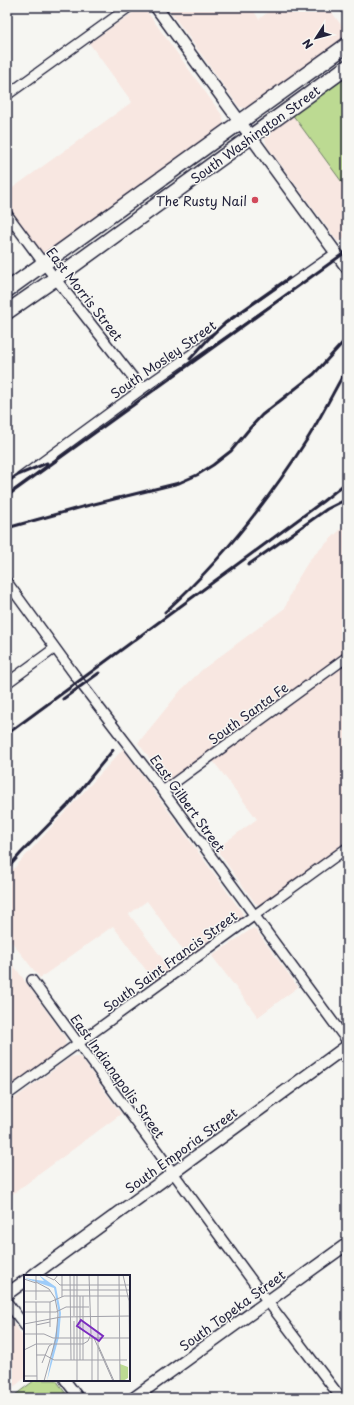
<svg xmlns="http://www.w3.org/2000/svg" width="354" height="1405" viewBox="0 0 354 1405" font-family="'Playpen Sans',sans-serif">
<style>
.built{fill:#f8e7e1}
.green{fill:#bcda92;stroke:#6f7e66}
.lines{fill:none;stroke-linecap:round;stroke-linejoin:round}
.minor-casing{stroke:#22223b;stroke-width:12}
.tertiary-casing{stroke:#22223b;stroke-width:14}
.primary-casing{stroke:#22223b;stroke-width:17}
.minor{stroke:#f6f6f2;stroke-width:9}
.tertiary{stroke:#f6f6f2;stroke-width:11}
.primary{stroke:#f6f6f2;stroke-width:14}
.rail{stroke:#22223b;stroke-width:3}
.poi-dot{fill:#d1495b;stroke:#f6f6f2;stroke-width:1.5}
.labels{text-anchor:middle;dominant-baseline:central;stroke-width:3;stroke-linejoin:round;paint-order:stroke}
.street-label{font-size:13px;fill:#22223b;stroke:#f6f6f2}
.poi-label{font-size:13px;fill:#22223b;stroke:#f6f6f2;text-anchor:end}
.inset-road{fill:none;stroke:#a1a1a9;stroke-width:1}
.view{fill:#7b2cbf;fill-opacity:0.15;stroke:#7b2cbf;stroke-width:2}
.inset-edge{fill:none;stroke:#22223b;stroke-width:2}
</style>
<rect width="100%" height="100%" fill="#f6f6f2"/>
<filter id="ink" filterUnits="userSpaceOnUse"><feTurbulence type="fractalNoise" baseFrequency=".025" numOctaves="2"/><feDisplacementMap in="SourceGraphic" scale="8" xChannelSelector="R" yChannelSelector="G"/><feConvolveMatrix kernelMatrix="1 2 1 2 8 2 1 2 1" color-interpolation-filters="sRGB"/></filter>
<g filter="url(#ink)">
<path class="built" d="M 167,7 L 251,7 L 259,19 L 275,7 L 328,7 L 347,33 L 347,38 L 253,107 L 245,108 L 239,107 Z
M 138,9 L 144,10 L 148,13 L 222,115 L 224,121 L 222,126 L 217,131 L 52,252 L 43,253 L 36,249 L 7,207 L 7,192 L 132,102 L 89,43 Z
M 292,114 L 347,189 L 347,236 L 338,242 L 267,146 L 265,140 L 266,135 L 268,131 Z
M 347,523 L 347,842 L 263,904 L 259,905 L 255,903 L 216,849 L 257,819 L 207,753 L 171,780 L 167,781 L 138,743 L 181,690 L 203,669 L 285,608 L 294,585 L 310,559 Z
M 123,749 L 242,912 L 243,917 L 188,957 L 147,901 L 129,914 L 171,970 L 155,982 L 113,926 L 40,978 L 7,936 L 7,876 Z
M 253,928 L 256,930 L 298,987 L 258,1017 L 212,956 Z
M 7,956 L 65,1037 L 66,1043 L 64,1047 L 59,1052 L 7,1089 Z
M 76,1056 L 81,1058 L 121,1114 L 7,1198 L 7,1104 L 71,1057 Z
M 7,1315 L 25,1339 L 25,1378 L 7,1392 Z"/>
<path class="green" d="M 347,74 L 347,189 L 292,114 Z
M 35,1380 L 56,1380 L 69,1398 L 11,1398 Z"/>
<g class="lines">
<defs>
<path id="minor" d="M 7,95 L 129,7
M 7,214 L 44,264 L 142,389
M 7,488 L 142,389 L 336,253
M 7,582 L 82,685 L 163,791 L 347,1041
M 7,683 L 55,648
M 163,791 L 347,657
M 32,980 L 259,1290 L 341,1398
M 7,1095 L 347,848
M 7,1302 L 25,1326
M 65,1380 L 79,1398"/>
<path id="tertiary" d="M 156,7 L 347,268
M 32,1276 L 347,1046
M 7,1294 L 25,1281
M 134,1398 L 347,1244"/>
<path id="primary" d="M 7,290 L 347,45
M 7,312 L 56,278 L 347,67"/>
</defs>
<use href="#minor" class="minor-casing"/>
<use href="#tertiary" class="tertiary-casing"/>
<use href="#primary" class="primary-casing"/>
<use href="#minor" class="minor"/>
<use href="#tertiary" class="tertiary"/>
<use href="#primary" class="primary"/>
<path class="rail" d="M 190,359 L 212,335 L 225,323 L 289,278
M 7,482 L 18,475 L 47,463
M 7,496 L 347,251
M 7,528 L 82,507 L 179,483 L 197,475 L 213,465 L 231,451 L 250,428 L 262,415 L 314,374 L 347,338
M 248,565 L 327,509 L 347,499
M 165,612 C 221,561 268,501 308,438 C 322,415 334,391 347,368
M 63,699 L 99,673
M 7,734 L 322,502 L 347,482
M 7,869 L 21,853 L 68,805 L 113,750"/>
</g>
</g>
<circle class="poi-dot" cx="255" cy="200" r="4"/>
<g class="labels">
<g class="street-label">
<text transform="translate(255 134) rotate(-36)">South Washington Street</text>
<text transform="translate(85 294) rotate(52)">East Morris Street</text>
<text transform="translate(163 359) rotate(-35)">South Mosley Street</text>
<text transform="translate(248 713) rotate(-36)">South Santa Fe</text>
<text transform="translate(188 803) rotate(54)">East Gilbert Street</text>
<text transform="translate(170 961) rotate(-36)">South Saint Francis Street</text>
<text transform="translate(118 1076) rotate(54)">East Indianapolis Street</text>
<text transform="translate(181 1150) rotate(-36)">South Emporia Street</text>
<text transform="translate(232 1310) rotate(-36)">South Topeka Street</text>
</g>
<g class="poi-label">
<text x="247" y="200">The Rusty Nail</text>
</g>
</g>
<g transform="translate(24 1275)">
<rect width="106" height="106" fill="#f6f6f2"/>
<path d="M 96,89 L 104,92 L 104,103 L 99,106 L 96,106 Z" fill="#bcda92"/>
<path d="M 15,0 L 32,12 L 37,38 L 35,62 L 23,106 L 35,39 L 30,13 L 0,3 L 20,6 Z" fill="#9eccf9"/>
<path class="inset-road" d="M 20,0 L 30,5 L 34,0M 38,0 L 38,22M 46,0 L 47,85M 50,0 L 50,41M 53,0 L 53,106M 74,0 L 74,70 L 90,106M 95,0 L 96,106M 99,0 L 105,26 L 106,102M 0,4 L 12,8M 31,5 L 36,10 L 106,10M 12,7 L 25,14 L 31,23 L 34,39 L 32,63 L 20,106M 38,15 L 106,15M 0,16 L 26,16M 56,21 L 56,85M 59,21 L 59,85M 12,25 L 12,0M 0,27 L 26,27M 12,27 L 13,106M 26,27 L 40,21 L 105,21M 0,37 L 32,37 L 42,32 L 65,32M 50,46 L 50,85M 0,49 L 37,42 L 106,41M 12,50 L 26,47M 26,52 L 26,27M 0,59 L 20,59 L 29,63 L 106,63M 68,60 L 68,106M 70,63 L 89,106M 74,72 L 74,106M 0,75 L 12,69 L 59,69 L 64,66 L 67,59 L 65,0M 12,80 L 21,80 L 30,85 L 80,85M 80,85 L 103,85M 18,88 L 25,71 L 28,69M 0,101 L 13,101"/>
<path class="view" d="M 57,45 L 79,61 L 75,66 L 53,51 Z"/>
<rect width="106" height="106" class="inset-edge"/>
</g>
<rect width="354" height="1405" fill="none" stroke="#f6f6f2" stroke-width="24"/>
<rect x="12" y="12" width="330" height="1381" fill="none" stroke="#22223b" stroke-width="1.5" filter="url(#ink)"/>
<g transform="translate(316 38) rotate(234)" stroke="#f6f6f2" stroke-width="3" paint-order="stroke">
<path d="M0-3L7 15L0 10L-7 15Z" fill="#22223b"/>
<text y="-6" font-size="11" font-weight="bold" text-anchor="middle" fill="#22223b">N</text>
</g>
</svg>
